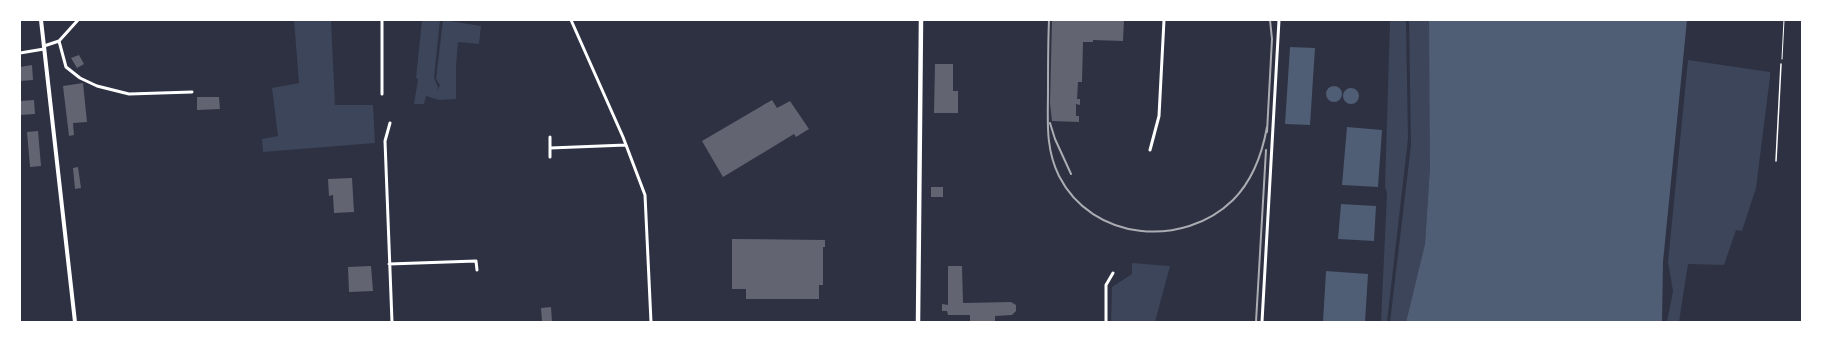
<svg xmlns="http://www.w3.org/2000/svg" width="1822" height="342" viewBox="0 0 1822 342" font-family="'PT Sans',sans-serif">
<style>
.green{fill:#3c4559}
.water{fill:#4f5d75}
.building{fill:#626471}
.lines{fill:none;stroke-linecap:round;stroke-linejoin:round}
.path{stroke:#fff;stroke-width:1}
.service{stroke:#fff;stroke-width:1.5}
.minor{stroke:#fff;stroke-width:3}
.tertiary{stroke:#fff;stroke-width:4}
.secondary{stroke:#fff;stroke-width:4.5}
.rail{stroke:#abadb3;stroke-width:2}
</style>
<rect width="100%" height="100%" fill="#2d3142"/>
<path class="green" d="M 294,20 L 331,20 L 335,105 L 373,105 L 375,143 L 263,152 L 262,139 L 278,136 L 272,88 L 299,83 Z
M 422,20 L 440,20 L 434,78 L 438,87 L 437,91 L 440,85 L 436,79 L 443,20 L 481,26 L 479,44 L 458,42 L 456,66 L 456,99 L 439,100 L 426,96 L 424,104 L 414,104 L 418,79 L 416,78 Z
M 1390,20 L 1406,20 L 1408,139 L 1387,322 L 1381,322 L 1387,193 L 1385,187 Z
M 1409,20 L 1429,20 L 1430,31 L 1430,166 L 1425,245 L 1406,322 L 1390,322 L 1411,145 Z
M 1688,60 L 1770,72 L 1770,77 L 1756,188 L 1742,231 L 1736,230 L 1724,265 L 1688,264 L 1679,322 L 1667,322 L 1673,291 L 1668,262 Z
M 1132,263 L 1170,266 L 1155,322 L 1111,322 L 1112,287 L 1132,274 Z"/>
<path class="water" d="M 1429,20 L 1687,20 L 1663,262 L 1662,322 L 1406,322 L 1425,244 L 1430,166 Z
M 1290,47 L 1315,48 L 1310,125 L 1285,124 Z
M1326 94a8 8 0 1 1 16 0a8 8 0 1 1-16 0Z
M1343 96a8 8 0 1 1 16 0a8 8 0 1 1-16 0Z
M 1347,127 L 1382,130 L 1378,187 L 1342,185 Z
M 1341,204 L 1376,206 L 1374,241 L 1338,239 Z
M 1326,271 L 1368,274 L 1365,322 L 1323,322 Z"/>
<path class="building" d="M 1052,20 L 1124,20 L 1123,41 L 1093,40 L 1093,42 L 1083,42 L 1082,82 L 1078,82 L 1077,99 L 1080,99 L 1080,105 L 1076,104 L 1076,116 L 1079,116 L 1079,122 L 1052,121 L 1050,103 Z
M 79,55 L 84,64 L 77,68 L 71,58 Z
M 935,64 L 953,64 L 953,91 L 958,91 L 958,113 L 934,113 Z
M 32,65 L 33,80 L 20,81 L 20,67 Z
M 83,83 L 87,122 L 73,123 L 74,135 L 69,136 L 63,86 Z
M 197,97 L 219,97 L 220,109 L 197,110 Z
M 34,100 L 35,114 L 20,115 L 20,101 Z
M 772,100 L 777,108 L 790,101 L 809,129 L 796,137 L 794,134 L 723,177 L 702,141 Z
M 38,131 L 41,166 L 30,167 L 27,132 Z
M 78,167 L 81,188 L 75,189 L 73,168 Z
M 352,178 L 354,212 L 334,213 L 333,195 L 329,196 L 328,179 Z
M 931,187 L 943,187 L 943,197 L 931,197 Z
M 732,239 L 825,240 L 825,247 L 823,247 L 823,285 L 819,285 L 819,299 L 746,299 L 746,289 L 732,289 Z
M 371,266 L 373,291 L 349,292 L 348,267 Z
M 948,266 L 962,266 L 963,303 L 1011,302 L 1016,305 L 1016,311 L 1012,315 L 995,316 L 995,322 L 970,322 L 970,315 L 948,315 L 947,311 L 942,311 L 942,304 L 948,305 Z
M 551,307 L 552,322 L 542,322 L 541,308 Z"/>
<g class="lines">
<path class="path" d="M 1782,59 L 1784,20"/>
<path class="service" d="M 1776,161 L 1781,64"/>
<path class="minor" d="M 571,20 L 623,137 L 645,195 L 651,322
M 59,41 L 66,67 L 80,78 L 97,86 L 129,94 L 192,92
M 44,46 L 59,41 L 78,20
M 20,53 L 44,49
M 382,94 L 382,20
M 390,123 L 385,141 L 392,322
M 550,137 L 550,148 L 626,145
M 550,148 L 550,157
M 1150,150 L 1159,116 L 1164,20
M 389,264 L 476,261 L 477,270
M 1106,322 L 1106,285 L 1113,273
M 1262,322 L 1279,20"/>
<path class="tertiary" d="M 41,20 L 75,322"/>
<path class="secondary" d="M 918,322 L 921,20"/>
<path class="rail" d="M 1049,20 C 1048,43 1048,66 1048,90 C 1048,120 1045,148 1059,176 C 1092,241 1183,249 1233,200 C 1253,180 1262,155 1267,127
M 1050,123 L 1055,139 L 1071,174
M 1267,132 L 1272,39 L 1270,20
M 1256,322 L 1266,150"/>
</g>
<rect width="1822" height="342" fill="none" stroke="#ffffff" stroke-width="42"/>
</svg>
